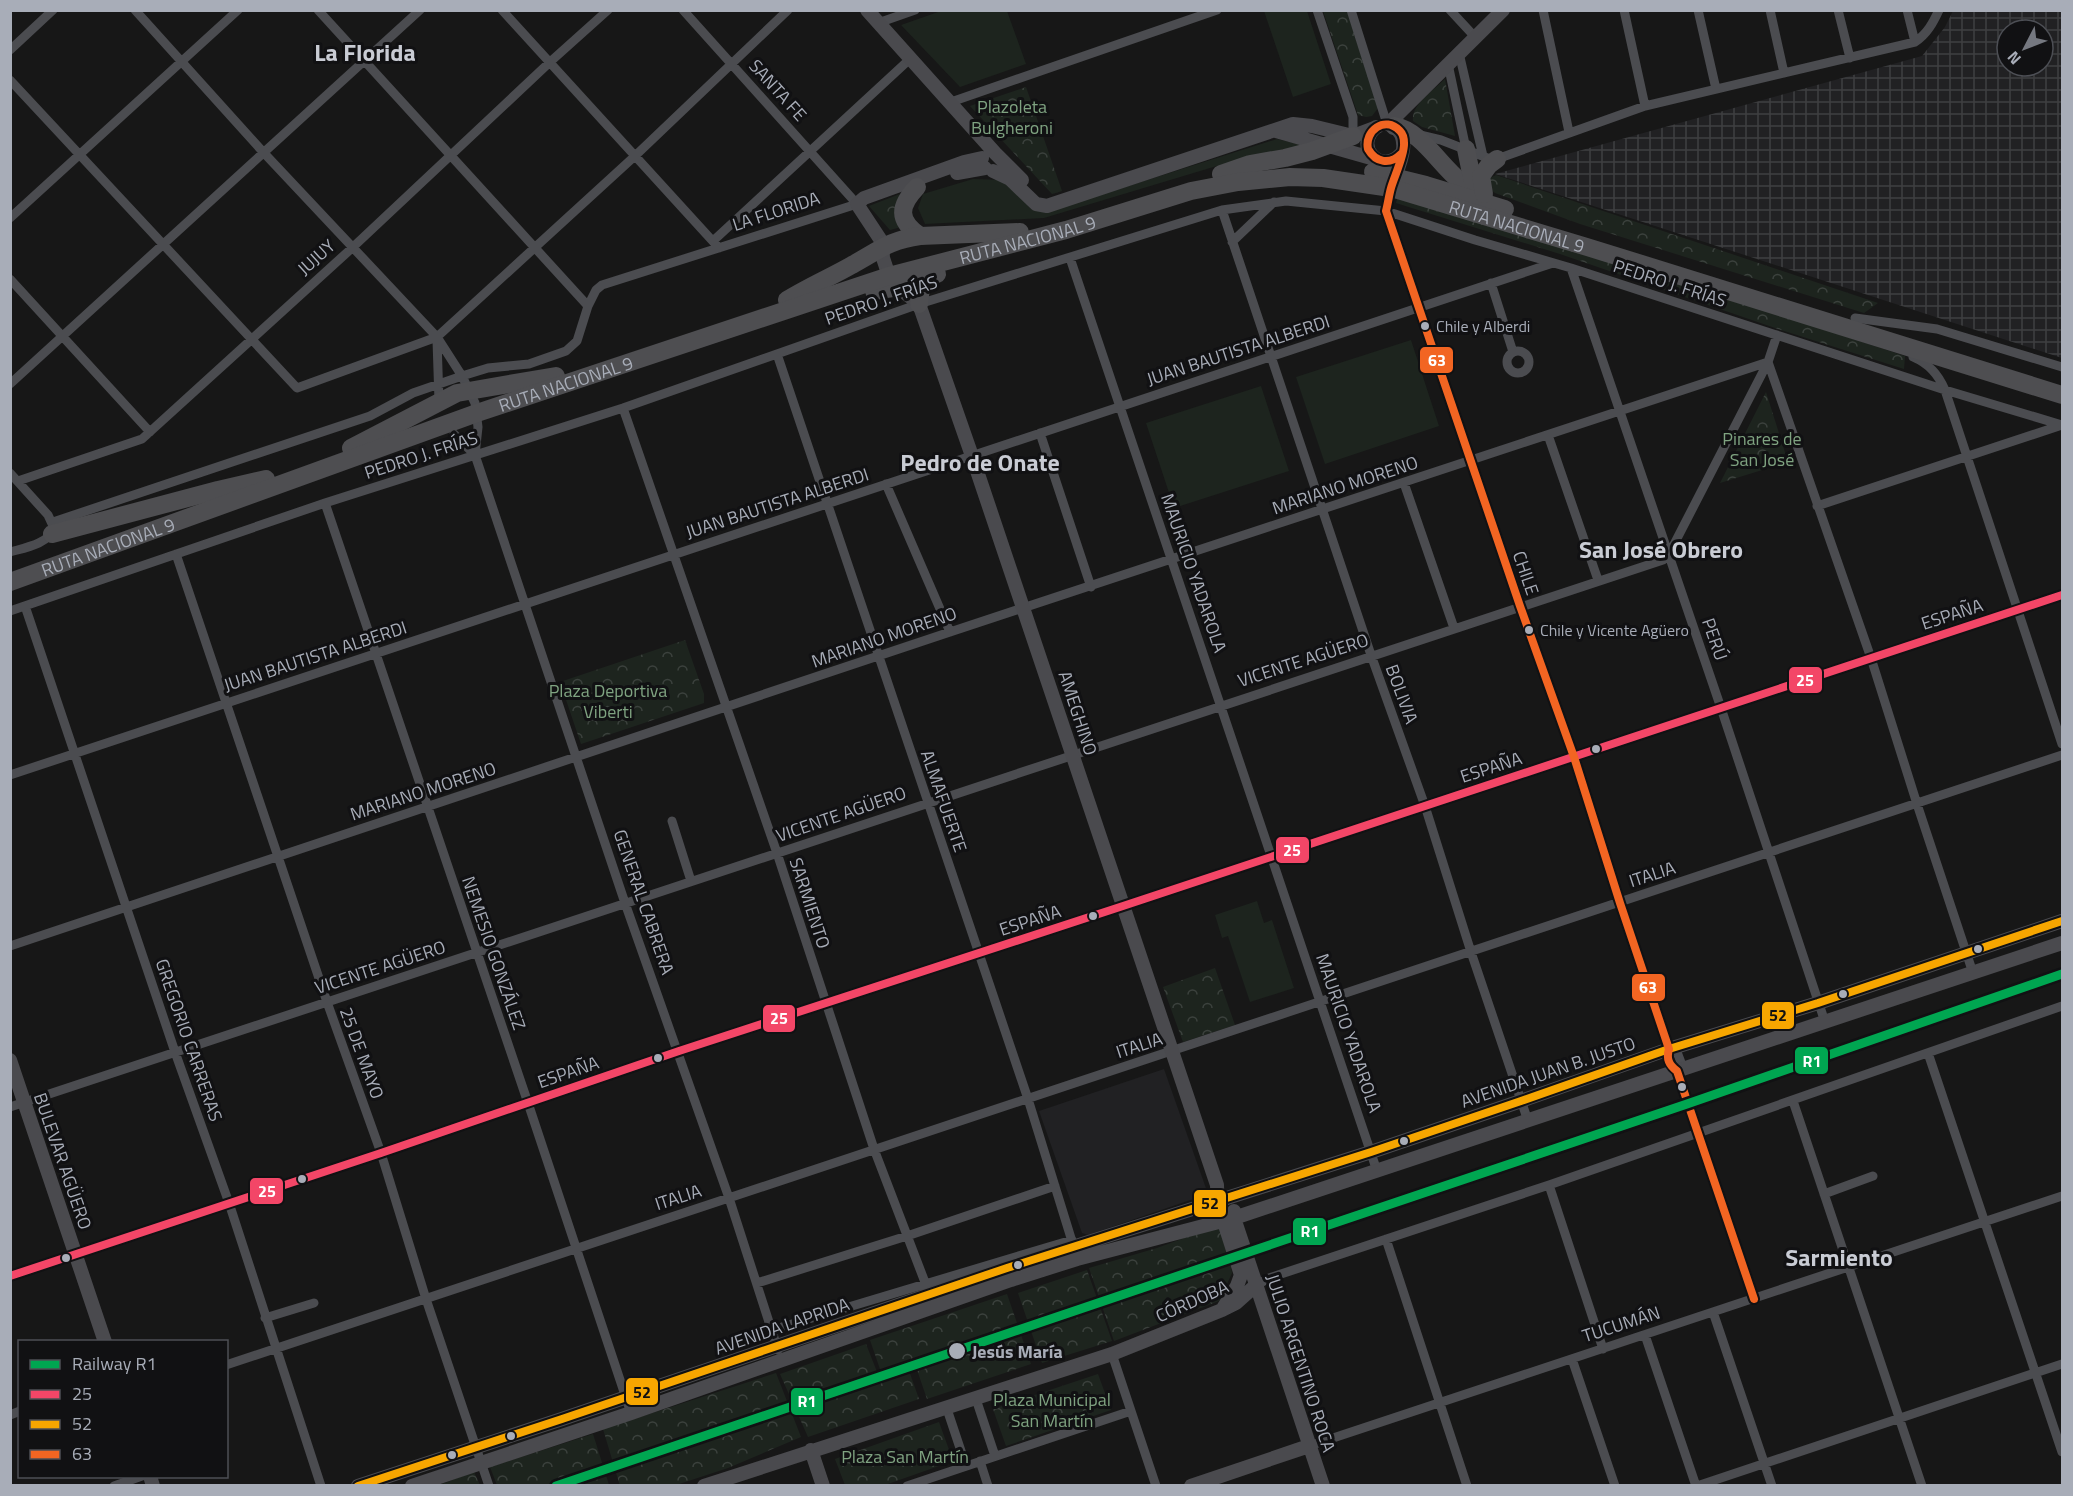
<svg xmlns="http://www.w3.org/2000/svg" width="2073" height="1496" viewBox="0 0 2073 1496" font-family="'Titillium Web',sans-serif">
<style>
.built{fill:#212123}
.industrial{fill:url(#industrial-grid);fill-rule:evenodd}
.green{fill:#1d241e}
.park{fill:url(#park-crowns)}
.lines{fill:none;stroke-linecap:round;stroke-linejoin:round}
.street{stroke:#4b4c50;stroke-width:9}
.secondary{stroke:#4a4a4e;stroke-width:14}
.highway{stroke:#4e4e51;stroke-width:18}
.bus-1-casing{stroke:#111113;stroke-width:12}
.bus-2-casing{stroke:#111113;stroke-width:12}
.bus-3-casing{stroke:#111113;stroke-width:12}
.bus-1{stroke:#f34667;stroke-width:8}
.bus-2{stroke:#f7a600;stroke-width:8}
.bus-3{stroke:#f26522;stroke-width:8}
.rail-1-casing{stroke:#111113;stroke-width:14}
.rail-1{stroke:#00a651;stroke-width:9}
.bus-dot{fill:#a8adb8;stroke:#111113;stroke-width:2}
.labels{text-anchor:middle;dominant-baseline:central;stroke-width:6;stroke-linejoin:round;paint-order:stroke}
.bus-label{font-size:16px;fill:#a8adb8;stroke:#111113;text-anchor:start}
.street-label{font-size:18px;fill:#a8adb8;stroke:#111113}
.park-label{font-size:18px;fill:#7fa381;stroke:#111113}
.stop-label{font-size:18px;font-weight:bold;fill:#a8adb8;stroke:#111113;text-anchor:start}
.district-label{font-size:24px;font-weight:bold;fill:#c9ccd4;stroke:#111113}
.line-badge{stroke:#111113;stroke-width:2}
.badge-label{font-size:16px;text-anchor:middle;font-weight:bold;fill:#fff}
.pale-badge-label{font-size:16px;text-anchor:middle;font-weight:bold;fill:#111}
</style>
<defs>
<pattern id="industrial-grid" width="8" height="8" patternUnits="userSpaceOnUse" patternTransform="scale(1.5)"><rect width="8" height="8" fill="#212123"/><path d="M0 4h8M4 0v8" fill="none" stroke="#3e3f41"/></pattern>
<pattern id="park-crowns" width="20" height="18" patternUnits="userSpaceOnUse" patternTransform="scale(1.5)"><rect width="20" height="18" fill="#1d241e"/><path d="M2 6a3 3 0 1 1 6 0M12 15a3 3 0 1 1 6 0" fill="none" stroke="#3b413d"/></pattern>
</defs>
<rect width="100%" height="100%" fill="#171717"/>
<path class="built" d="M 1164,1069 L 1208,1194 L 1088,1235 L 1082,1233 L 1039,1111 Z"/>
<path class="industrial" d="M 1953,11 L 2062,11 L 2062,358 L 1495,174 L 1922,56 L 1945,27 ZM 2007,30 L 2043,30 L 2043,66 L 2007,66 Z"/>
<path class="green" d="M 941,11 L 1007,11 L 1026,64 L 960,87 L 901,25 Z
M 1264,11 L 1307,11 L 1331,84 L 1293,97 Z
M 1277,139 L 1311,147 L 1250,156 L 1044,218 L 925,224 L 918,208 L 923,194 L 973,179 L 1004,180 L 1031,209 L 1046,212 Z
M 1411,340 L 1439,426 L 1325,464 L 1296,377 Z
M 1261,386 L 1289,471 L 1174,508 L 1146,423 Z
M 1257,901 L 1264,923 L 1272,920 L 1294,988 L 1250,1002 L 1228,936 L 1222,938 L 1215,915 Z"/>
<path class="park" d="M 1323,11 L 1347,11 L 1378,108 L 1372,116 L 1366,117 L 1358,115 Z
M 1445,79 L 1455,136 L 1422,127 L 1413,121 C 1411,104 1434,90 1445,79 Z
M 1026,87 L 1062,191 L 1052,194 L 970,106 Z
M 1496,175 L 1878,303 L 1864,313 L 1580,224 L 1495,193 L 1489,188 L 1490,178 Z
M 900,194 L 901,227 L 890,230 L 869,206 Z
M 1398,195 L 1558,243 L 1905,356 L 1904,369 L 1778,329 L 1560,254 L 1396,203 Z
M 1766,392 L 1788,462 L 1720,483 Z
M 685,640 L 704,694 L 704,703 L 581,744 L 560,682 Z
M 1215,968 L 1235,1025 L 1183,1042 L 1163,987 Z
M 1220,1225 L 1229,1255 L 1232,1273 L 1219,1301 L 1114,1341 L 1089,1268 L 1157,1248 Z
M 1087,1270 L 1112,1341 L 1042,1363 L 1018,1293 Z
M 1007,1294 L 1031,1364 L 927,1399 L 914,1361 L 881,1372 L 870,1340 Z
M 866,1344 L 879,1377 L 908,1368 L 919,1399 L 808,1437 L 780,1374 Z
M 776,1373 L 801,1437 L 728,1468 L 676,1485 L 620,1486 L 603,1429 Z
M 1098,1374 L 1111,1410 L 1006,1446 L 993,1409 Z
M 939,1422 L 953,1461 L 885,1485 L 845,1485 L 835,1459 Z
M 593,1434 L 609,1485 L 497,1485 L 490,1467 Z
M 474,1472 L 480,1485 L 436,1486 Z"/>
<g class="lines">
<path class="street" d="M 135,10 L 264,153 L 437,337 L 462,376 L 475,403 L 478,427 L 475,455 L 625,903 L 729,1198 L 778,1350
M 318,10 L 588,306
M 502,10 L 719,248
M 1317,10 L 1353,117 L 1353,136
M 1351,10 L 1387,124
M 1450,10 L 1475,37
M 1543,10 L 1569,132
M 1624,10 L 1645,106
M 1698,10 L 1716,89
M 1770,10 L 1784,73
M 1838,10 L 1850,58
M 1907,10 L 1915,42
M 878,23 L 915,10
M 10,50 L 53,10
M 1459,53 L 1483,156
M 1448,64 L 1466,149
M 10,80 L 297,388 L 437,337 L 636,155 L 788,10
M 951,102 L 1217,10
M 1420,135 L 1441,140 L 1490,159 L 1497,159 L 1645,106 L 1915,42 C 1927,34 1933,23 1939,10
M 1391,188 L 1386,211 L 1520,606 L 1574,757 L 1620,903 L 1669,1049 C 1666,1059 1669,1065 1677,1071 L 1754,1299
M 1222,210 L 1371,655 L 1425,806 L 1471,952 L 1528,1121
M 10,218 L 238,10
M 713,241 L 911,58
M 1232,242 L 1274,202
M 1070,258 L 1377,1171
M 1571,268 L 1721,708 L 1825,1022
M 10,279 L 150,432
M 1491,283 L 1513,352
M 1855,318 L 1937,329 L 2062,367
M 437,340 L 439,401
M1507 362a11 11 0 1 1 22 0a11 11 0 1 1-22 0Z
M 777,354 L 1028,1099 L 1075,1251
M 1913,357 C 1929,364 1938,374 1945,390 L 2062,744
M 1768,362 L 1871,658 L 1917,804 L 1973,973
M 10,384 L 420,10
M 623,408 L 777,853 L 874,1149 L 931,1298
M 1040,433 L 1091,587
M 454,434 L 475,455
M 1548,435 L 1598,580
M 10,473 L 48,515 L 54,528 C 49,544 24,548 10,552
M 18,481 L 142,439 L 352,248 L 550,62 L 608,10
M 1404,483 L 1454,628
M 886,484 L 950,632
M 325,503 L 528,1103 L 631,1413
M 1817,506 L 2062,425
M 53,522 L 370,416 L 413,393 L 462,376 L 488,368 L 529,364 L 566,351 L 577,341 L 588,306 L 596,290 L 602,285 L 857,204 L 683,10
M 176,554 L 327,1002 L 381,1153 L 426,1299 L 489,1486
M 25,606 L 175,1052 L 229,1203 L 321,1486
M 10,611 L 325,503 L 623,408 L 919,304 L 1222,210 L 1286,201 L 1386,211 L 1475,240 L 1571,268 L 1945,390 L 2062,425
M 10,775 L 1553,263
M 672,821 L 691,881
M 10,946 L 950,632 L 1768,362
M 1669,1049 L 1677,1052 L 1682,1065 L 1677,1071
M 1928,1053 L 2062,1452
M 1793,1101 L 1922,1486
M 10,1107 L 1663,560 L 1668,556 L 1768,362 L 1777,335
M 1549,1185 L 1603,1349
M 1824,1194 L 1873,1176
M 1386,1239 L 1467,1486
M 10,1276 L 381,1153 L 679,1051 L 1123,906 L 2062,595
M 757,1283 L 907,1236 L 1055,1186
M 1255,1286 L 1269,1278 L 1549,1185 L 2062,1006
M 1713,1312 L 1772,1486
M 265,1318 L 314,1303
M 772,1330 L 1072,1240
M 1645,1335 L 1696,1486
M 1112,1354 L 1156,1486
M 1572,1359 L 1615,1486
M 226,1365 L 2062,755
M 976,1399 L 995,1456
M 947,1409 L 966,1466
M 10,1415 L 20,1411
M 1309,1446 L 2062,1196
M 980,1461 L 988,1486
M 114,1486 L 142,1476
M 907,1486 L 1131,1411
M 1697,1486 L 2062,1364"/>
<path class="secondary" d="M 867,10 L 995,153 L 1022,180
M 1388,124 L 1503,10
M 1376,127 C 1353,146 1381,176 1401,154
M 1276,131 L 1378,160
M 993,171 L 1010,179 L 1036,204 L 1047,206 L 1293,124 L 1312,126 L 1353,136 L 1377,127
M 957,173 L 985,168
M 1392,185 C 1398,167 1413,140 1394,126
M 857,204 L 882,242 L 883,258 L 889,276 L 898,287 L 919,304 L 972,456 L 1217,1185 L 1218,1212 L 1224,1222 L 1241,1275 L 1237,1286 L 1222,1310
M 857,204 L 864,198 L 964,162 L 982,158
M 10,1060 L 105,1342
M 1234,1211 L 1234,1218 L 1323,1486
M 811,1450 L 823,1486
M 150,1476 L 153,1486
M 358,1486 L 562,1419 L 1007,1268 L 1371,1152 L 1521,1101 L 1669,1049 L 1818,1003 L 2062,921
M 412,1486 L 631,1413 L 1011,1280 L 1077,1259 L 1234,1218 L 2062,943
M 704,1486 L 1112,1354 L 1222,1310 L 1236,1303 L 1255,1286
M 1191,1486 L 1309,1446"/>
<g class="highway">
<path d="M 1394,126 C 1420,130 1440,165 1460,181 C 1466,187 1473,190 1481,194"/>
<path d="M 1466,149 L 1472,178 L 1483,195"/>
<path d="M 1373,172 L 1426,185 L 1505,209"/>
<path d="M 1221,174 L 1250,164 L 1285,158 L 1312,151 L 1353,136"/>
<path d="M 917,187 C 899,206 897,220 920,236"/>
<path d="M 1484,194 L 1481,176 L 1489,165 L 1497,159"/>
<path d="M 874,291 L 898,287 L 937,274"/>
<path d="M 787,300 C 808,287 831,277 852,265 C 878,251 889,240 920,236 L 1020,232"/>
<path d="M 919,304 L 921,288 L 926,278"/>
<path d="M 351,448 L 457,393 L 556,376"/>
<path d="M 52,534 L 218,490 L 266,479"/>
<path id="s1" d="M 10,582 L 477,413 L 889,276 L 1066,230 L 1191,191 L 1238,182 L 1290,177 L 1323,178 L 1391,188 L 1587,247 L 2062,395"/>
</g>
<defs>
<path id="bus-1" d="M 10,1276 L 381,1153 L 679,1051 L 1123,906 L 2062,595"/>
<path id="bus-2" d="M 358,1486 L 562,1419 L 1007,1268 L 1371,1152 L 1521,1101 L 1669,1049 L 1818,1003 L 2062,921"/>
<path id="bus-3" d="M 1401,154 C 1390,165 1376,163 1368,149 C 1364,131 1385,115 1400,131 C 1403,134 1404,139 1404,143 C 1405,154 1394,177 1391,188 C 1389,195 1388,203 1386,211 L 1520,606 L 1574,757 L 1620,903 L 1669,1049 C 1666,1059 1669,1065 1677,1071 L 1754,1299"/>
</defs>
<use href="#bus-1" class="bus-1-casing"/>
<use href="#bus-2" class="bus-2-casing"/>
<use href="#bus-3" class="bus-3-casing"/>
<use href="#bus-1" class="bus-1"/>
<use href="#bus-2" class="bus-2"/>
<use href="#bus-3" class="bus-3"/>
<defs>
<path id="rail-1" d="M 556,1486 L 1687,1104 L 2062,974"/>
</defs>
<use href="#rail-1" class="rail-1-casing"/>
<use href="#rail-1" class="rail-1"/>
</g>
<g class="bus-dot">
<circle cx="1425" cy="326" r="5"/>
<circle cx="1529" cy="630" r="5"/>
<circle cx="1596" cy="749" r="5"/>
<circle cx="1093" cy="916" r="5"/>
<circle cx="1978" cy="949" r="5"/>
<circle cx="1843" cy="994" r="5"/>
<circle cx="658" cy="1058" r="5"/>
<circle cx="1682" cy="1087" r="5"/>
<circle cx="1404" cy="1141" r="5"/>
<circle cx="302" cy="1179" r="5"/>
<circle cx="66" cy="1258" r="5"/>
<circle cx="1018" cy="1265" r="5"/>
<circle cx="957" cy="1351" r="9"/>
<circle cx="511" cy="1436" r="5"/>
<circle cx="452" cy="1455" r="5"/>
</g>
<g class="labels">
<g class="bus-label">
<text x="1436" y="326">Chile y Alberdi</text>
<text x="1540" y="630">Chile y Vicente Agüero</text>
</g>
<g class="street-label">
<text transform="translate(778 90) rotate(48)">SANTA FE</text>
<text transform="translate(776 211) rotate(-18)">LA FLORIDA</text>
<text stroke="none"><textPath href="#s1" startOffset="1578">RUTA NACIONAL 9</textPath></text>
<text stroke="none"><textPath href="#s1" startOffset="1074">RUTA NACIONAL 9</textPath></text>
<text transform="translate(316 257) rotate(-42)">JUJUY</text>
<text transform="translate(1670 283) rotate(18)">PEDRO J. FRÍAS</text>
<text transform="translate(881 300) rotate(-19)">PEDRO J. FRÍAS</text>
<text transform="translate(1238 350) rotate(-18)">JUAN BAUTISTA ALBERDI</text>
<text stroke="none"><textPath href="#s1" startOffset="590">RUTA NACIONAL 9</textPath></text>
<text transform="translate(421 455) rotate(-18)">PEDRO J. FRÍAS</text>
<text transform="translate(1345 485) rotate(-18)">MARIANO MORENO</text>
<text transform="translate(777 503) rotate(-18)">JUAN BAUTISTA ALBERDI</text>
<text stroke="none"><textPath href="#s1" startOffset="104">RUTA NACIONAL 9</textPath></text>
<text transform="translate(1194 573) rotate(71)">MAURICIO YADAROLA</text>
<text transform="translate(1526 573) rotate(71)">CHILE</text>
<text transform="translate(1952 614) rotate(-18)">ESPAÑA</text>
<text transform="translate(884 637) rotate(-19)">MARIANO MORENO</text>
<text transform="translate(1715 639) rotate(71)">PERÚ</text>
<text transform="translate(315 656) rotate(-18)">JUAN BAUTISTA ALBERDI</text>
<text transform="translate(1303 660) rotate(-18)">VICENTE AGÜERO</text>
<text transform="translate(1402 694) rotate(70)">BOLIVIA</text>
<text transform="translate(1078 713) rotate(72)">AMEGHINO</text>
<text transform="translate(1491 767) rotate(-18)">ESPAÑA</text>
<text transform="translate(423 791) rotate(-18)">MARIANO MORENO</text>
<text transform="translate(944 801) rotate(71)">ALMAFUERTE</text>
<text transform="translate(841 814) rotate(-19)">VICENTE AGÜERO</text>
<text transform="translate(1652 874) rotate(-18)">ITALIA</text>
<text transform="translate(644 902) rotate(71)">GENERAL CABRERA</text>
<text transform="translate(810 903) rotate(72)">SARMIENTO</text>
<text transform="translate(1030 920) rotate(-18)">ESPAÑA</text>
<text transform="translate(494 953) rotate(71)">NEMESIO GONZÁLEZ</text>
<text transform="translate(380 967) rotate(-18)">VICENTE AGÜERO</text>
<text transform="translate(1349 1033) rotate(71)">MAURICIO YADAROLA</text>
<text transform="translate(189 1040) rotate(71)">GREGORIO CARRERAS</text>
<text transform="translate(1139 1045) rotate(-18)">ITALIA</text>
<text transform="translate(362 1053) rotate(70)">25 DE MAYO</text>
<text transform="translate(568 1072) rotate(-19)">ESPAÑA</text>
<text transform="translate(1548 1072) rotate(-19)">AVENIDA JUAN B. JUSTO</text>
<text transform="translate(63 1161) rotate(71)">BULEVAR AGÜERO</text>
<text transform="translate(678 1197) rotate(-18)">ITALIA</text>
<text transform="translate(1192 1301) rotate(-24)">CÓRDOBA</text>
<text transform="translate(1621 1324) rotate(-18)">TUCUMÁN</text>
<text transform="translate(782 1326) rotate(-19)">AVENIDA LAPRIDA</text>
<text transform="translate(1301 1363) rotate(72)">JULIO ARGENTINO ROCA</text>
</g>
<g class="park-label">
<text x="1012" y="106">Plazoleta<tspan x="1012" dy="21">Bulgheroni</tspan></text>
<text x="1762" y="438">Pinares de<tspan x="1762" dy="21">San José</tspan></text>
<text x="608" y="690">Plaza Deportiva<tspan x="608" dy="21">Viberti</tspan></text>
<text x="1052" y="1399">Plaza Municipal<tspan x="1052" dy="21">San Martín</tspan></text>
<text x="905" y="1456">Plaza San Martín</text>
</g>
<g class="stop-label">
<text x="972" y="1351">Jesús María</text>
</g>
<g class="district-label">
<text x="365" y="52">La Florida</text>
<text x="980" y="462">Pedro de Onate</text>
<text x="1661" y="549">San José Obrero</text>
<text x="1839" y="1257">Sarmiento</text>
</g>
</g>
<g class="line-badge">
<rect x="1419" y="346" width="35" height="28" rx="6" fill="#f26522"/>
<rect x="1788" y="666" width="35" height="28" rx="6" fill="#f34667"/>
<rect x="1275" y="836" width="35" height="28" rx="6" fill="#f34667"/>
<rect x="1631" y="973" width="35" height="29" rx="6" fill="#f26522"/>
<rect x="1761" y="1001" width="34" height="29" rx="6" fill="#f7a600"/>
<rect x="762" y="1004" width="34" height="29" rx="6" fill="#f34667"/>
<rect x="1794" y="1046" width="35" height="29" rx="6" fill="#00a651"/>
<rect x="249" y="1177" width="35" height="28" rx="6" fill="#f34667"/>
<rect x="1193" y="1189" width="34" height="29" rx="6" fill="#f7a600"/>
<rect x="1292" y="1217" width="35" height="29" rx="6" fill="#00a651"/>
<rect x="625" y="1377" width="34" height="29" rx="6" fill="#f7a600"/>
<rect x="790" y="1387" width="34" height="29" rx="6" fill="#00a651"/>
</g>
<g class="badge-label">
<text x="1437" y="366">63</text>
<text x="1805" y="686">25</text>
<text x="1292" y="856">25</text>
<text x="1648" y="993">63</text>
<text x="779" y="1024">25</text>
<text x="1812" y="1067">R1</text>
<text x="267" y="1197">25</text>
<text x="1310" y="1237">R1</text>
<text x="807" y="1407">R1</text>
</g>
<g class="pale-badge-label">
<text x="1778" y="1021">52</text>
<text x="1210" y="1209">52</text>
<text x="642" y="1398">52</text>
</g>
<rect width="2073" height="1496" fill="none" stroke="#a8adb8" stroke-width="24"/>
<rect x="18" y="1340" width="210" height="138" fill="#111113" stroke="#4d4f55" stroke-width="1.5"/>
<rect x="30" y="1360" width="30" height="9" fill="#00a651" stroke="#4d4f55" stroke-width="1.5"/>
<text x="72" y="1370" font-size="18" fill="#a8adb8">Railway R1</text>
<rect x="30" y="1390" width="30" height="9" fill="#f34667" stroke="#4d4f55" stroke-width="1.5"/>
<text x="72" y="1400" font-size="18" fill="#a8adb8">25</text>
<rect x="30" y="1420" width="30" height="9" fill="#f7a600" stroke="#4d4f55" stroke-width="1.5"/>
<text x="72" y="1430" font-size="18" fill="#a8adb8">52</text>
<rect x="30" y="1450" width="30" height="9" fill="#f26522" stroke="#4d4f55" stroke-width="1.5"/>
<text x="72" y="1460" font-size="18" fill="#a8adb8">63</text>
<g transform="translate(2025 48) rotate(228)"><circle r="28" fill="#111113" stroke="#4d4f55" stroke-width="1.5"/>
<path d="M0-4.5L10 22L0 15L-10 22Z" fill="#757880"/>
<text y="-9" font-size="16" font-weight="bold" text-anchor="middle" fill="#a8adb8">N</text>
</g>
</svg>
